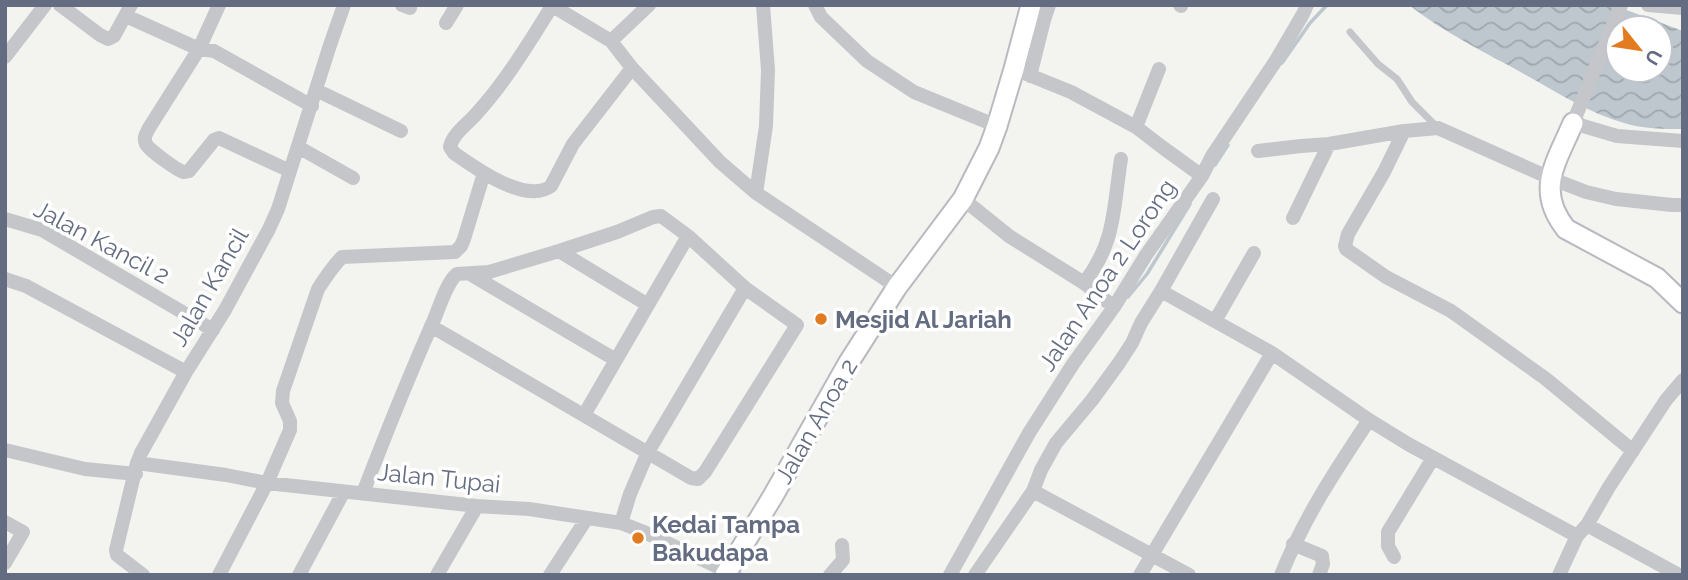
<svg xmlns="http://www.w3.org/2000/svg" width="1688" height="580" viewBox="0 0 1688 580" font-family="Raleway,sans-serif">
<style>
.water{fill:url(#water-waves);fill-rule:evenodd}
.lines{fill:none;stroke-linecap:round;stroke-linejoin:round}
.stream{stroke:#bfc7ce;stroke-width:3.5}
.secondary-casing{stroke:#b8bac0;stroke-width:23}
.lane{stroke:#c4c6ca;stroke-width:7}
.street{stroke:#c4c6ca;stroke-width:14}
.secondary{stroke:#fff;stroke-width:19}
.poi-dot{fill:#e37b21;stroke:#fff;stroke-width:2.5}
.labels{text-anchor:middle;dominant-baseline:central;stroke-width:7;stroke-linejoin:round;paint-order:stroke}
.street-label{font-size:24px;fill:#636c81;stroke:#fff}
.poi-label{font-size:24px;font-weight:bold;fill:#636c81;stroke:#fff;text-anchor:start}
</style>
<defs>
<pattern id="water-waves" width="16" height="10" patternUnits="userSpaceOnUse" patternTransform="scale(1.75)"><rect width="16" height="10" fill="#bfc7ce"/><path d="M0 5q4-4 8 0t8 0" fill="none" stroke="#9fa6ad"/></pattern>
</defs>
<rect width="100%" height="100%" fill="#f3f4f0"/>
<path class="water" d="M 1409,5 L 1613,5 L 1683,31 L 1683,129 C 1664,129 1643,129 1624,123 C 1589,113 1556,92 1524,74 C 1485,52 1444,33 1409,5 ZM 1618,28 L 1660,28 L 1660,70 L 1618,70 Z"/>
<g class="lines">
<path class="stream" d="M 1282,63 L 1310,23 L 1327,5
M 1215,165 L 1228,145
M 1128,297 L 1147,274 L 1190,204"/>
<defs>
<path id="secondary" d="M 1573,123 C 1556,163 1535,190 1566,229 L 1657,278 L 1683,303
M 725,575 L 773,496 L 849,362 L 897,287 L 963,199 L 989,148 L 997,126 L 1014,69 L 1031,5"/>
</defs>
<use href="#secondary" class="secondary-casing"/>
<path class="lane" d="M 1350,32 L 1378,64 L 1397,79 L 1412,102 L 1437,127"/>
<path class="street" d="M 60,5 L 100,35 L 108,39 L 114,36 L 131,5
M 219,5 L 199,49 L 149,128 C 146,134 143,138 146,144 C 149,150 178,171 184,172 C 186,172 188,171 189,171 L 214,140 L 219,138 L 290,171
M 402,5 L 410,8
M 551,5 L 611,41 L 632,68 L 720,162 L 756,193 L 897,287
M 815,5 L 821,17 L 867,61 L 914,92 L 997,126
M 1180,5 L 1181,6
M 1621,5 L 1573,123 L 1617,136 L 1683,141
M 1648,5 L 1683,8
M 552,6 C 529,43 506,81 477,113 C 468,124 453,133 450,147 L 454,153 C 474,167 526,205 551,186 L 573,144 L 632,68
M 126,16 L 199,49 L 214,51 L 312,106
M 446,23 L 457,5
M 611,41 L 649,5
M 5,57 L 45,5
M 1014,69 L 1071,92 L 1136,127 L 1162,147 L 1202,176
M 1030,76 L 1044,20 L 1049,5
M 316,90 L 401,131
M 1136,127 L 1159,69
M 1404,131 L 1384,172 L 1348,234 L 1345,246 L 1346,249 L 1386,277 L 1451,311 L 1546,379 L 1633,451
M 298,147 L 353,178
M 1258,151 L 1301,146 L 1329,144 L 1404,131 L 1438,128 L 1550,178 L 1586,192 L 1616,199 L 1672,205 L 1683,205
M 756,193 L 766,126 L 768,70 L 763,5
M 963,199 L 1009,236 L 1084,283 L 1114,307
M 1293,218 L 1329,144
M 5,219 L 42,230 L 213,330
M 559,251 L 648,305
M 470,274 L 616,360
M 5,279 L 26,286 L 186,372
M 1084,283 C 1116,242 1113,209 1121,159
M 1161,291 L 1213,199
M 1215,321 L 1254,253
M 584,415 L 688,236
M 5,450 L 85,469 L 136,474
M 137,463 L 226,475 L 267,483 L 477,506 L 529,509 L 621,523 L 644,532 L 735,575
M 1033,491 L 1041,470 L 1056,443 L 1092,400 L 1119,363 L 1132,343 L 1141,323 L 1161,291 L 1272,353 L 1369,420 L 1408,444 L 1577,536
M 363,493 C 385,436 408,378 433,322 C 439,309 446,283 457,274 L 489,272 L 559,251 L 617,232 L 653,217 L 661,216 L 688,236 L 745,288 L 797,325 L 705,472 L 698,479 L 691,478 L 431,326
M 5,522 L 23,532 L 5,563
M 621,523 L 630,494 L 648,452 L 745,288
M 1587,525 L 1677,574
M 1293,544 L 1322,556 L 1323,564 L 1319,575
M 1394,557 L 1388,546 L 1388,532 L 1433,458
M 143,575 L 117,555 L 116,550 L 137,463 L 141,453 L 186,372 L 225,310 L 269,229 L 278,209 L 330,45 L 344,5
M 219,575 L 267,483 L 290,430 L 290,421 L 282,403 L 283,391 L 318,289 C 325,278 332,267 342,257 L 455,252 L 461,246 L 464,239 L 484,173
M 299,575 L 343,493
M 437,575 L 477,506
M 550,575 L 587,518
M 830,575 L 843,560 L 842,545
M 950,575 L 1029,433 L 1073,364 L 1114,307 L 1146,255 L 1202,176 L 1212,156 L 1275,62 L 1303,14 L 1307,5
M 975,575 L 1033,491 L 1189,575
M 1140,575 L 1272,353
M 1281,575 C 1304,518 1335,471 1369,420
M 1559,575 L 1577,536 L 1587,525 L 1609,487 L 1666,400 L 1683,380"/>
<use href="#secondary" class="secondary"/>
</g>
<g class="poi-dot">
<circle cx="821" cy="319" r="7"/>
<circle cx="638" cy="538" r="7"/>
</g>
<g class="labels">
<g class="street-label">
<text transform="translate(102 242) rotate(28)">Jalan Kancil 2</text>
<text transform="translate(1107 275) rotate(-56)">Jalan Anoa 2 Lorong</text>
<text transform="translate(209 287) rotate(-60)">Jalan Kancil</text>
<text transform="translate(816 421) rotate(-60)">Jalan Anoa 2</text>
<text transform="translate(439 478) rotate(6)">Jalan Tupai</text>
</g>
<g class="poi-label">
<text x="835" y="319">Mesjid Al Jariah</text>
<text x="652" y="524">Kedai Tampa<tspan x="652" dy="28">Bakudapa</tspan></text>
</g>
</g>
<rect width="1688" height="580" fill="none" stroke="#636c81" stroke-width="14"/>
<g transform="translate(1639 49) rotate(120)"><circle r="33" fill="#ffffff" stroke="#c1c4cd" stroke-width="2"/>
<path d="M0-5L12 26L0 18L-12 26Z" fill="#e37b21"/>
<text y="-10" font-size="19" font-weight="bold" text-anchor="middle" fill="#636c81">U</text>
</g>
</svg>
